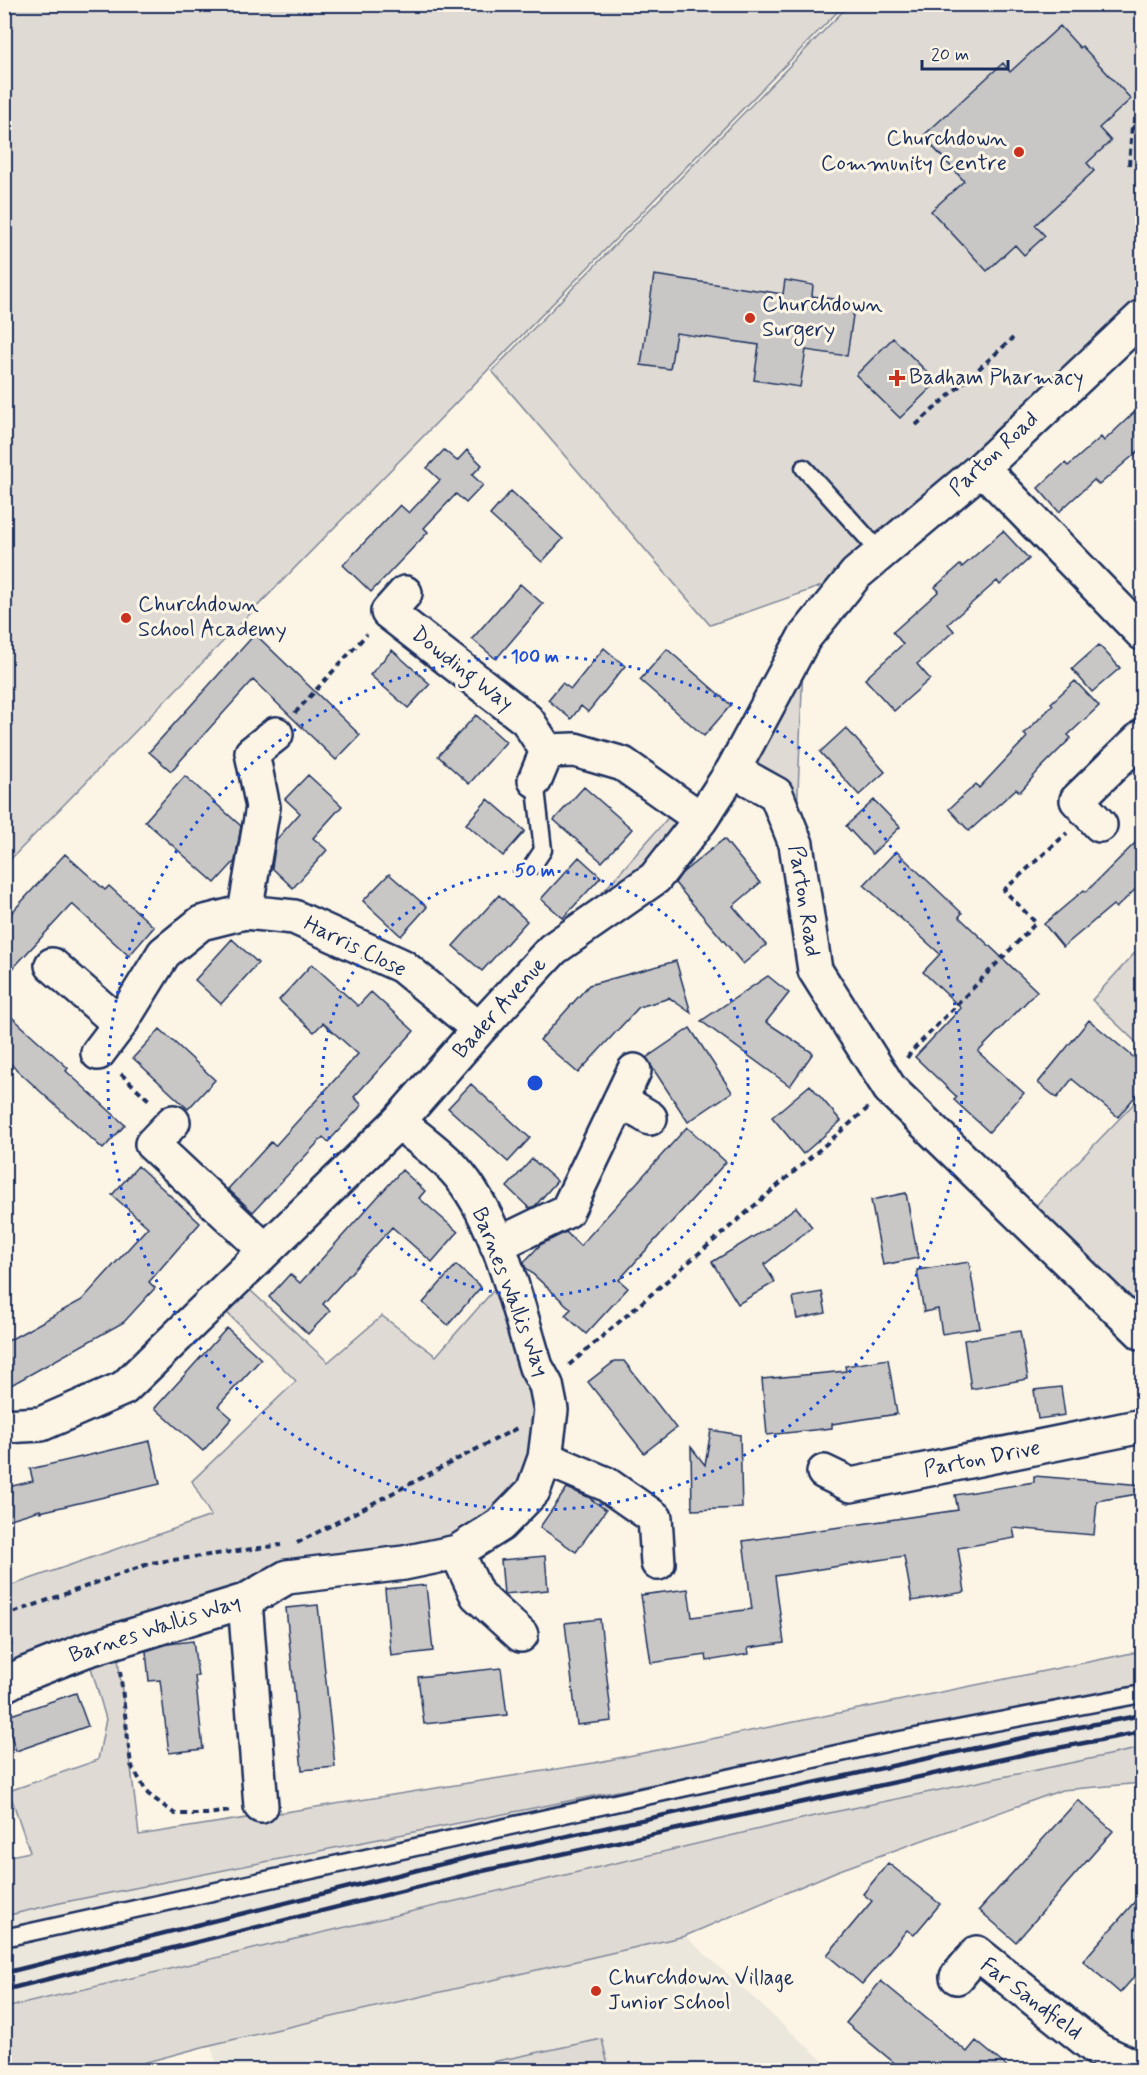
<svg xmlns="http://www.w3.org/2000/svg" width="1147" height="2075" viewBox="0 0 1147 2075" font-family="Mynerve,sans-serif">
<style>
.built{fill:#ece7dc}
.green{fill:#dfdbd4;stroke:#7d8599;stroke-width:1.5}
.building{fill:#c8c7c6;stroke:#1b2f5e;stroke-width:1.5}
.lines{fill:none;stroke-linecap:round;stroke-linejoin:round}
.lane-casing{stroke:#1b2f5e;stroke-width:21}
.street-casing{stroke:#1b2f5e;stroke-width:38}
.path{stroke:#1b2f5e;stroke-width:4;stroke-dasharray:6 4.5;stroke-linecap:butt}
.lane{stroke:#fcf5e5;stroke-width:16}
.street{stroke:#fcf5e5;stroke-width:33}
.rail{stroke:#1b2f5e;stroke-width:4.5}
.ring{fill:none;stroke:#1d4ed8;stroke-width:3;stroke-dasharray:3 6}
.poi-dot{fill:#c8321e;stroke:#fcf5e5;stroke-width:2}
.labels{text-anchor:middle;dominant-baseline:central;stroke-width:6;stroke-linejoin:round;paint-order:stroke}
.poi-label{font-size:22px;fill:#1b2f5e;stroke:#fcf5e5;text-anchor:start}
.street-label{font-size:22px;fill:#1b2f5e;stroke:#fcf5e5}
.centre{fill:#1d4ed8;stroke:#fcf5e5;stroke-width:3}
.ring-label{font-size:18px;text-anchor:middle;font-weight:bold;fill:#1d4ed8;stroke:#fcf5e5;stroke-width:6;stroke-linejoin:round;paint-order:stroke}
</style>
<rect width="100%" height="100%" fill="#fcf5e5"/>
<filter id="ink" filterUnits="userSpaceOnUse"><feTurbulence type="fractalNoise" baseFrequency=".0167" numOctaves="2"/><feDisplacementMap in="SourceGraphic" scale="12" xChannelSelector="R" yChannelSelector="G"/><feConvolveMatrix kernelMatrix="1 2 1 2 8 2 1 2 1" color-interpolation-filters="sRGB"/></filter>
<g filter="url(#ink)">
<path class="built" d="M 1142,1686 L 1142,1748 L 810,1817 L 5,2008 L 4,1916 L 60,1903 Z
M 685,1936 L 833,2070 L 219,2070 L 210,2045 Z"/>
<path class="green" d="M 5,4 L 844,5 L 5,865 L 4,5 Z
M 849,5 L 1142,5 L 1142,317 L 856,574 L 710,625 L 492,371 Z
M 804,638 L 796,844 L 733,770 Z
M 680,804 L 701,819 L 553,949 Z
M 1142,945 L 1142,1048 L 1092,1000 Z
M 1142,1095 L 1142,1333 L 1024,1218 Z
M 507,1275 L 551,1410 L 500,1525 L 287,1577 L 116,1641 L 139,1835 L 594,1763 L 1142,1651 L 1142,1686 L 60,1903 L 5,1916 L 5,1857 L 30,1852 L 9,1791 L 98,1760 L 106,1719 L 86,1650 L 5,1685 L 4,1588 L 211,1516 L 192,1481 L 296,1381 L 214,1300 L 237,1278 L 328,1362 L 382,1316 L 436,1356 Z
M 1142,1748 L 1142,1783 L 1062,1790 L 837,1871 L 685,1936 L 210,2045 L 117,2070 L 5,2070 L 5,2008 L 810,1817 Z
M 602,2039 L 609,2070 L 454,2070 Z"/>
<path class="building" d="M 1060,26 L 1080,48 L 1082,46 L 1131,99 L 1099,128 L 1111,141 L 1087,163 L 1094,171 L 1035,225 L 1045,236 L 1024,255 L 1015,245 L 987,271 L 931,211 L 964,181 L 923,136 L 1003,63 L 1010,72 Z
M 654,275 L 783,294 L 785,280 L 813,285 L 812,296 L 855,302 L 847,356 L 806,350 L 800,387 L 754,380 L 759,345 L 676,333 L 670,369 L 641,365 Z
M 893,338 L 937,382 L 900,418 L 856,375 Z
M 1143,404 L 1143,447 L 1099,485 L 1094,480 L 1059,512 L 1038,488 L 1065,463 L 1068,466 L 1101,437 L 1104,441 Z
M 444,450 L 457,461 L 467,450 L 482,465 L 472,475 L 483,485 L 466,503 L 456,494 L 424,528 L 428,532 L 371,592 L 343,565 L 400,505 L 409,513 L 440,480 L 427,468 Z
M 511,491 L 563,539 L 542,562 L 490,515 Z
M 1003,531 L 1029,559 L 1000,585 L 997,581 L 948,624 L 954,631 L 917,664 L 930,679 L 894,711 L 865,679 L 903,644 L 893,632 L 939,591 L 935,587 L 960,565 L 962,567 Z
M 520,584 L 543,604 L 496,659 L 472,639 Z
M 255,634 L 360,735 L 336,760 L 253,680 L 171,771 L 149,752 Z
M 1099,645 L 1120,668 L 1092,692 L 1072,669 Z
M 604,648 L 625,666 L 588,712 L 581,706 L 571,719 L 548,700 L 562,683 L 571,689 Z
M 667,649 L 731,705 L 704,736 L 640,680 Z
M 392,650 L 430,684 L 408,708 L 370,675 Z
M 1075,681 L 1099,706 L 1068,735 L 1071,738 L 1040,769 L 1020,792 L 1016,789 L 969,831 L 949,809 L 976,784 L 979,788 L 1027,737 L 1024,734 L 1053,705 L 1051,703 Z
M 476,715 L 506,742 L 469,784 L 438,756 Z
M 846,728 L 885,772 L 859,795 L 820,752 Z
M 308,775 L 342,806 L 313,838 L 327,850 L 293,888 L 272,868 L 276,840 L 300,813 L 285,799 Z
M 185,776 L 241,826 L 235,861 L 215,883 L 145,821 Z
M 584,787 L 632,829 L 602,862 L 554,820 Z
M 488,799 L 525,831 L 503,856 L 466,824 Z
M 874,800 L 900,827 L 872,854 L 846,826 Z
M 1143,835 L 1143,882 L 1116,908 L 1113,905 L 1063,947 L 1044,924 L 1084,890 L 1086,892 Z
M 724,839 L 760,883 L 733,906 L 766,945 L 743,964 L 675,883 L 682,873 Z
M 896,851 L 962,913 L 959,917 L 1037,991 L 978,1052 L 1024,1093 L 989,1132 L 954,1100 L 957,1097 L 915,1057 L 961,1008 L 923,972 L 940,954 L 864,885 Z
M 65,854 L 105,890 L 109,886 L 154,927 L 129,956 L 72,904 L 4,978 L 4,921 Z
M 579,857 L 601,877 L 563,918 L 541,899 Z
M 389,874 L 427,907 L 401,936 L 363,901 Z
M 499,895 L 527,921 L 482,971 L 453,946 Z
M 232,939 L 258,963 L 221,1004 L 195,980 Z
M 676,961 L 691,1013 L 668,997 L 670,998 L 639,1007 L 578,1073 L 540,1040 L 589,985 Z
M 312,964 L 358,1006 L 371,992 L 414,1031 L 354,1097 L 362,1105 L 328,1142 L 323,1137 L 253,1212 L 228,1189 L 271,1142 L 275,1146 L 358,1054 L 323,1023 L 314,1032 L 279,1000 Z
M 768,976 L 789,993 L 766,1022 L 813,1053 L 790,1086 L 701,1021 Z
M 4,1010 L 68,1068 L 66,1071 L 125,1125 L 103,1149 L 4,1058 Z
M 1089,1020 L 1143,1065 L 1143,1087 L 1118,1117 L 1072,1079 L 1057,1098 L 1038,1083 Z
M 690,1028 L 732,1092 L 688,1122 L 646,1058 Z
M 160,1029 L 215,1080 L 188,1109 L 133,1058 Z
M 471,1084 L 530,1138 L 508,1162 L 448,1108 Z
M 810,1085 L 841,1121 L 803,1154 L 772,1117 Z
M 687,1127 L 726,1162 L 619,1280 L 628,1288 L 586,1334 L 565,1315 L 571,1309 L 525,1267 L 524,1262 L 540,1245 L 566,1232 L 580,1246 Z
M 532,1159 L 557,1181 L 535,1206 L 529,1208 L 507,1187 Z
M 138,1166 L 200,1223 L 149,1282 L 155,1288 L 124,1322 L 4,1389 L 4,1343 L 82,1300 L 148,1227 L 112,1195 Z
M 402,1170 L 425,1191 L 419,1198 L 458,1232 L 432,1262 L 392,1227 L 323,1304 L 330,1311 L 308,1334 L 269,1297 L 290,1274 L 300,1283 Z
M 906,1193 L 918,1258 L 883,1265 L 871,1200 Z
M 796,1207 L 812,1227 L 764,1265 L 775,1282 L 738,1304 L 712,1262 L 768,1228 Z
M 969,1262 L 980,1328 L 942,1334 L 938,1309 L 924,1312 L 917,1270 Z
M 456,1265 L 481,1287 L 448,1325 L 423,1303 Z
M 822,1292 L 826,1313 L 797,1319 L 793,1297 Z
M 227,1328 L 261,1359 L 218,1406 L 232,1418 L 203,1451 L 155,1408 Z
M 1020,1331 L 1028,1379 L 971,1389 L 964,1340 Z
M 888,1359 L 897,1414 L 832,1424 L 832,1428 L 767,1435 L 762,1379 L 846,1371 L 845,1366 Z
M 615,1361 L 624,1361 L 676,1428 L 644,1453 L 588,1382 Z
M 1061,1387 L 1065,1415 L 1038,1419 L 1034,1390 Z
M 711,1430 L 740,1435 L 742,1508 L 692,1510 L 691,1447 L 705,1465 Z
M 150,1441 L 160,1484 L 40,1512 L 40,1510 L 4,1521 L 4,1488 L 33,1481 L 30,1469 Z
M 1034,1476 L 1143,1485 L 1143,1493 L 1097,1501 L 1094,1535 L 1013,1528 L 1015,1538 L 958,1548 L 965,1592 L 912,1601 L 904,1556 L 775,1576 L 784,1643 L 748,1648 L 749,1654 L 707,1661 L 706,1655 L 651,1663 L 641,1595 L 688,1589 L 692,1617 L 752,1609 L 743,1541 L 958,1510 L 955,1495 L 1034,1482 Z
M 567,1488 L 588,1497 L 606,1510 L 576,1552 L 540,1527 Z
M 545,1556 L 548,1590 L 504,1594 L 501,1560 Z
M 426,1585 L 433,1651 L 391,1656 L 385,1589 Z
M 318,1605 L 335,1767 L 302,1770 L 286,1608 Z
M 600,1619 L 612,1721 L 577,1725 L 565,1623 Z
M 193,1641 L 198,1676 L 195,1676 L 203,1749 L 169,1753 L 160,1680 L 149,1681 L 146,1651 L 168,1644 Z
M 501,1668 L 507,1715 L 424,1724 L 418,1677 Z
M 76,1693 L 88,1726 L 16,1751 L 5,1717 Z
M 1078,1800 L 1113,1831 L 1016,1942 L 979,1910 Z
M 888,1863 L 940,1904 L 914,1935 L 907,1930 L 862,1984 L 827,1955 L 872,1901 L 863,1894 Z
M 1143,1892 L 1143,1967 L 1120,1993 L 1083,1961 Z
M 881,1981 L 967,2052 L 976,2041 L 1011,2070 L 903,2070 L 846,2023 Z"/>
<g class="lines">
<defs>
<path id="lane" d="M 804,468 L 881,553
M 533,865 L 543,850 L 535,780
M 4,1938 L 895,1741 L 1142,1694"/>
<path id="street" d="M 982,468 L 1142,633
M 405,593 L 388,612 L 527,720 L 547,751
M 733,770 L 776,794 L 796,844 L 815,970 L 890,1089 L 1142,1333
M 535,780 L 547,751 L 575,750 L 623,764 L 701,819
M 1100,825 L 1077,800 L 1142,737
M 245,912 L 263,807 L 252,753 L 276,734
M 52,965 L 120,1024 L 164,953 L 201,923 L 245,912 L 294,917 L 402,966 L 479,1029
M 98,1053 L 120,1024
M 620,1100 L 650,1118
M 173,1122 L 152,1144 L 265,1250
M 497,1245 L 567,1211 L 634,1071
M 4,1426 L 41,1424 L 124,1388 L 398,1122 L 479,1029 L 553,949 L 655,878 L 701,819 L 733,770 L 804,638 L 856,574 L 982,468 L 1142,317
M 545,1458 L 606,1484 L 655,1518 L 658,1563
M 824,1472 L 851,1485 L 1142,1426
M 457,1552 L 477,1595 L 521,1635
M 245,1601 L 261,1806
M 4,1685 L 25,1674 L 86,1650 L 245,1601 L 287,1577 L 404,1563 L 457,1552 L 500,1525 L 533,1491 L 545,1458 L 551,1410 L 546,1385 L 536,1367 C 517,1306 498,1216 454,1169 C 438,1152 417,1137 398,1122
M 957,1977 L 977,1953 L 1098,2050 L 1142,2070"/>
</defs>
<use href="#lane" class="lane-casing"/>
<use href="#street" class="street-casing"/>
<path class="path" d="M 1132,126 L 1142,132
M 1129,165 L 1132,126 L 1142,105
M 916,425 L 1013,338
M 295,713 L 367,634
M 907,1058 L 911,1052 L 1036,923 L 1004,890 L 1067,833
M 121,1074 L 150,1101
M 569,1365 L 868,1108
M 297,1543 L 519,1427
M 4,1616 L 151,1563 L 281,1545
M 4,1632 L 11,1646
M 120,1671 L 131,1765 L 148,1794 L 175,1814 L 207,1814 L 231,1811"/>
<use href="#lane" class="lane"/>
<use href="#street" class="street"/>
<path class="rail" d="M 4,1973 L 474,1856 L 1022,1738 L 1142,1715
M 4,1990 L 478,1872 L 1026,1754 L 1142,1732"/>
</g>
</g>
<g class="ring">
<circle cx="535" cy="1083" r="213"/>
<circle cx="535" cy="1083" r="427"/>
</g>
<g class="poi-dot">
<circle cx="1019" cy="152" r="6"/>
<circle cx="750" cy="318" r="6"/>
<path d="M894 369h6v6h6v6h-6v6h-6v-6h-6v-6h6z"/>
<circle cx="126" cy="618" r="6"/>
<circle cx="596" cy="1991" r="6"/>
</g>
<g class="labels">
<g class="poi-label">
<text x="1007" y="139" text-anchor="end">Churchdown<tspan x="1007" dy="25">Community Centre</tspan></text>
<text x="762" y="305">Churchdown<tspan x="762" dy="25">Surgery</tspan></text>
<text x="909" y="378">Badham Pharmacy</text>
<text x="138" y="605">Churchdown<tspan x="138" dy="25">School Academy</tspan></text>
<text x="608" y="1978">Churchdown Village<tspan x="608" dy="25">Junior School</tspan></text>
</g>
<g class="street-label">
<text transform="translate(994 454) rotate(-43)">Parton Road</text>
<text transform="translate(462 669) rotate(38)">Dowding Way</text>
<text transform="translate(804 901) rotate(81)">Parton Road</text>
<text transform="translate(355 947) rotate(26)">Harris Close</text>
<text transform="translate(500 1008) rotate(-48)">Bader Avenue</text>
<text transform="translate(510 1292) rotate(69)">Barnes Wallis Way</text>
<text transform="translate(982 1459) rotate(-11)">Parton Drive</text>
<text transform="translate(155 1629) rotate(-18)">Barnes Wallis Way</text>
<text transform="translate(1031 1999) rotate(37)">Far Sandfield</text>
</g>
</g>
<circle cx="535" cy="1083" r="9" class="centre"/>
<g class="ring-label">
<text x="535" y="662">100 m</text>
<text x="535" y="876">50 m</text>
</g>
<rect width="1147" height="2075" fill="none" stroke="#fcf5e5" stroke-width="24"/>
<rect x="12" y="12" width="1123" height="2051" fill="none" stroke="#1b2f5e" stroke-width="2" filter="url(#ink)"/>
<path d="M922 60v9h86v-9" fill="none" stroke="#1b2f5e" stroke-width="3"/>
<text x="931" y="60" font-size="18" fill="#1b2f5e" stroke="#fcf5e5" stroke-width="4.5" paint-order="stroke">20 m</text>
</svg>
